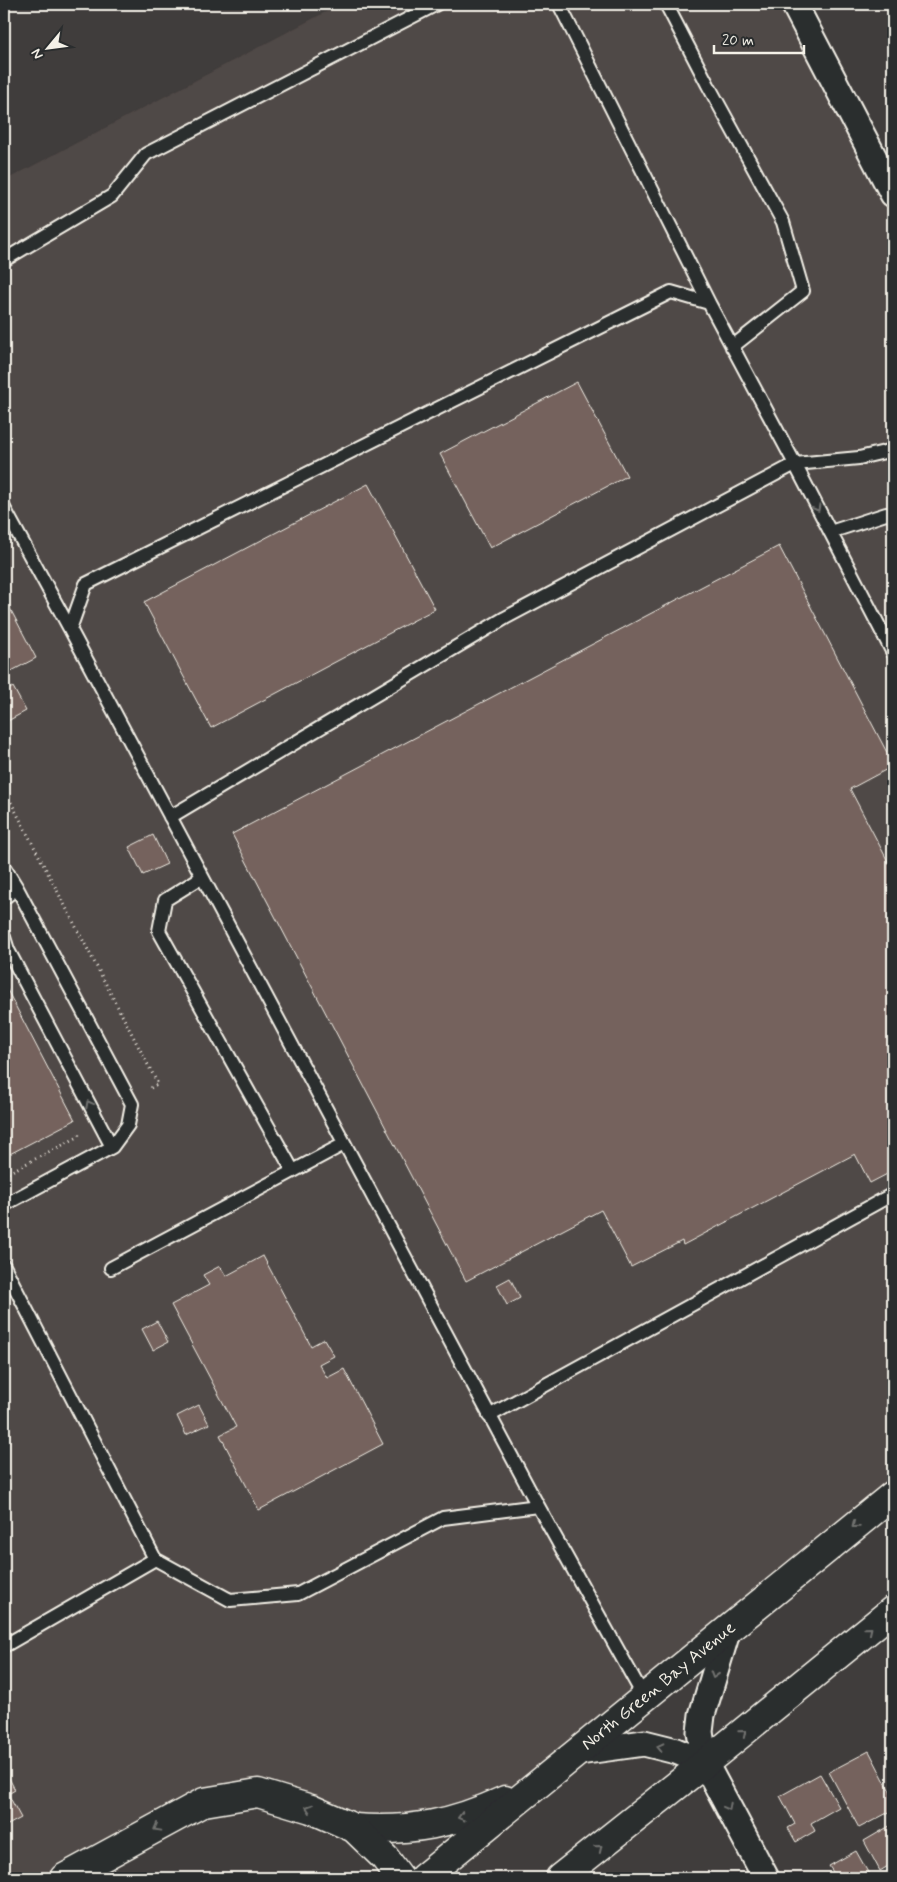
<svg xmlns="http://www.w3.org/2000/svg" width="897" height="1882" viewBox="0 0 897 1882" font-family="Mynerve,sans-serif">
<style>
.built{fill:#504846}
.building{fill:#74625d;stroke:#f4f1e8}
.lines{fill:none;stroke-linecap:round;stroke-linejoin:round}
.service-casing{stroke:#f4f1e8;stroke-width:16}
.minor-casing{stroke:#f4f1e8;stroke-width:29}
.primary-casing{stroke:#f4f1e8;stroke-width:31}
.path{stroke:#f4f1e8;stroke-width:3;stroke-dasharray:1 4;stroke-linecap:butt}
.service{stroke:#2a2d2e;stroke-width:12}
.minor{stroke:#2a2d2e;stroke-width:25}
.primary{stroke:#2a2d2e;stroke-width:28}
.oneway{stroke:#71726f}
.labels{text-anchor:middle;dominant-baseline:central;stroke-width:4;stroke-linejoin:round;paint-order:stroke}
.street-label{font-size:18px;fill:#f4f1e8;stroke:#2a2d2e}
</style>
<rect width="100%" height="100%" fill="#403d3c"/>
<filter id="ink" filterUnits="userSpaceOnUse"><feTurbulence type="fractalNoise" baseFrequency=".02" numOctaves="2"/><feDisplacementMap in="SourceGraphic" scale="10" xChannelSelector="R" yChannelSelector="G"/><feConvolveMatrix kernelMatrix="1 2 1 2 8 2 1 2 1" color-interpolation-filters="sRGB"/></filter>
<g filter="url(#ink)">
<path class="built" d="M 341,4 L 794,4 L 893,194 L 893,1497 L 538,1785 L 384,1830 L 258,1793 L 64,1878 L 4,1878 L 4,181 Z"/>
<path class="building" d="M 885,4 L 893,4 L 893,17 L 892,18 Z
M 577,382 L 627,476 L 490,548 L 440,454 Z
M 368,484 L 435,609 L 211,728 L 144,602 Z
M 779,546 L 893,764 L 893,766 L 850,789 L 893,871 L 893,1171 L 870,1183 L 855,1154 L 683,1245 L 682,1241 L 631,1267 L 601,1210 L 466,1281 L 232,834 Z
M 4,597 L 36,658 L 4,675 Z
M 13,687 L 26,711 L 4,723 L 4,692 Z
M 153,835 L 167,864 L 143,875 L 129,847 Z
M 4,984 L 75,1120 L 4,1157 Z
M 263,1256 L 311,1346 L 324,1339 L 334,1356 L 319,1364 L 327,1378 L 344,1369 L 383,1444 L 259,1510 L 220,1435 L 236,1427 L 171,1305 L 209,1285 L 203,1275 L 220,1266 L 226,1276 Z
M 510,1278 L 520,1298 L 507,1305 L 497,1285 Z
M 157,1321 L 168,1342 L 153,1350 L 142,1329 Z
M 199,1405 L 209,1424 L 186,1435 L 177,1416 Z
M 869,1751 L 893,1797 L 893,1810 L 859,1828 L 829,1772 Z
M 4,1768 L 15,1790 L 8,1794 L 21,1818 L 4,1827 Z
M 820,1774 L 839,1807 L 811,1823 L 815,1831 L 796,1842 L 788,1828 L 795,1824 L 780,1796 Z
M 893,1824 L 893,1863 L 880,1871 L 864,1841 Z
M 856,1851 L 870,1876 L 867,1878 L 837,1878 L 829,1866 Z"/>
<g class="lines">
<defs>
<path id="service" d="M 559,4 L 709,303
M 666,4 L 708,85 L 783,222 L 803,291 L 732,347
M 4,260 L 112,196 L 146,154 L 437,4
M 4,508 L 70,629
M 830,532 L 886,514 L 893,515
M 170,817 L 505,618 L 795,464 L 893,653
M 4,867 L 17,888 L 132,1104 L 128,1125 L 112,1147 L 4,1205
M 202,877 L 165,900 L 159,931 L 293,1171
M 4,898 L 17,888
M 4,937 L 8,950 L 112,1147
M 4,1266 L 155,1559 L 230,1600 L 298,1594 L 443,1518 L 538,1506
M 111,1268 L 344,1144
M 489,1416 L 893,1194
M 4,1646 L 155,1559
M 644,1697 L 538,1506 L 70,629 L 86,584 L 671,292 L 709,303 L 795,464 L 859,458 L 893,450"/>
<path id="minor" d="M 794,4 L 893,194
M 728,1629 L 702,1715 L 700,1732 L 705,1763 L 766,1878
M 579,1752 L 644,1743 L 676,1751 L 705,1763"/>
<g id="primary">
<path d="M 354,1828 C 412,1832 452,1824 505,1800"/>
<path d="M 64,1878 L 204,1802 L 258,1793 L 311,1809 L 354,1828 L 385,1858 L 400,1878"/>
<path id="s1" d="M 423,1878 L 893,1495"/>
<path d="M 560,1878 L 705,1763 L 893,1610"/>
</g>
</defs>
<use href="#service" class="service-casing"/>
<use href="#minor" class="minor-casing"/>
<use href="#primary" class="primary-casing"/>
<path class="path" d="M 4,789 L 158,1084 L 149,1089
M 4,1175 L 78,1137 L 80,1131"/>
<use href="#service" class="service"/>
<use href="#minor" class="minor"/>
<use href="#primary" class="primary"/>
</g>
<defs><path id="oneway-chevron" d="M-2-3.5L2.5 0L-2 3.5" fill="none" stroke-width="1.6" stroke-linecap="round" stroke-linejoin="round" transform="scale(1.25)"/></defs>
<g class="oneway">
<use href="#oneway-chevron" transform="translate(817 508) rotate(62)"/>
<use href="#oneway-chevron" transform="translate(89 1104) rotate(-118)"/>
<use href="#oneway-chevron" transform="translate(855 1525) rotate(141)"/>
<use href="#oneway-chevron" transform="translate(869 1630) rotate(-39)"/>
<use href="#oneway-chevron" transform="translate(714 1675) rotate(107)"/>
<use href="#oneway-chevron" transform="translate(743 1733) rotate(-39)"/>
<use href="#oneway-chevron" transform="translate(660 1747) rotate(-167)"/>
<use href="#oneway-chevron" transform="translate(728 1807) rotate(62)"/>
<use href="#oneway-chevron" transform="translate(309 1808) rotate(-161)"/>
<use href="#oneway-chevron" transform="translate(461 1817) rotate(165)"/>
<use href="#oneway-chevron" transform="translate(157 1828) rotate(151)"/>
<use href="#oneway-chevron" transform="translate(599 1848) rotate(-39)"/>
</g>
</g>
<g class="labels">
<g class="street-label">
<text stroke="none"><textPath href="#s1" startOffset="304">North Green Bay Avenue</textPath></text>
</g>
</g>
<rect width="897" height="1882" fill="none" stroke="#2a2d2e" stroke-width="20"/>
<rect x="10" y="10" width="877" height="1862" fill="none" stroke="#f4f1e8" stroke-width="2" filter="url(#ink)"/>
<g transform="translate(48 48) rotate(241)" stroke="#2a2d2e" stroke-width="4" paint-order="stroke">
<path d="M0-4L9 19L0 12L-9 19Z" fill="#f4f1e8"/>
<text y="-8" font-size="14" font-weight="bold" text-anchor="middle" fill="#f4f1e8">N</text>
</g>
<path d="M714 45v8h90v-8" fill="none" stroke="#f4f1e8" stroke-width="2.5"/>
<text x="722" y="45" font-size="15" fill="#f4f1e8" stroke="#2a2d2e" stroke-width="4" paint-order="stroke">20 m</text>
</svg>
